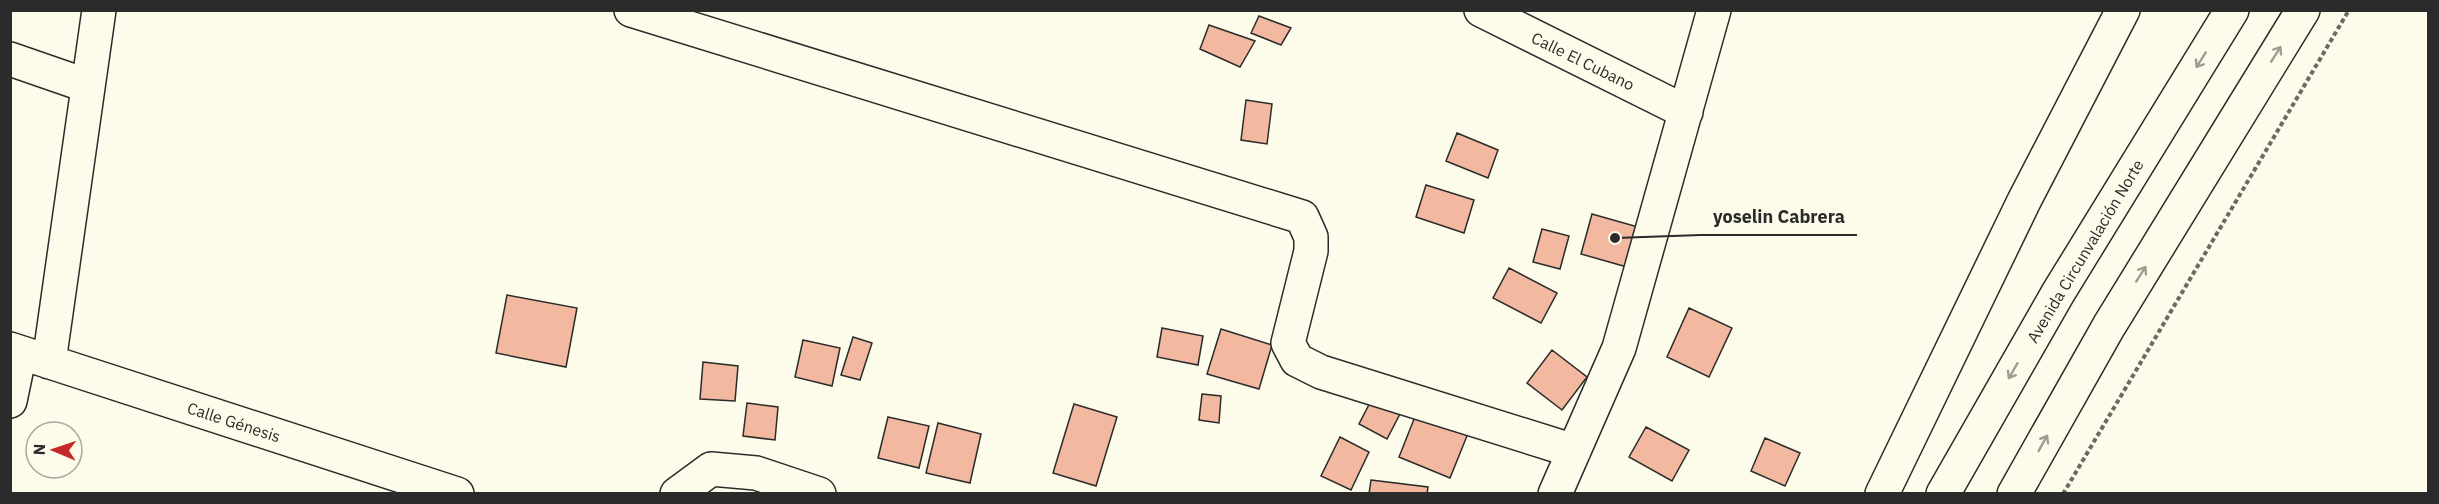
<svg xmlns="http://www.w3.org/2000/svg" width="2439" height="504" viewBox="0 0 2439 504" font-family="'IBM Plex Sans',sans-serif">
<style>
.building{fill:#f2b8a0;stroke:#2b2b2b;stroke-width:1.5}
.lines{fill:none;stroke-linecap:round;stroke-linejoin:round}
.minor-casing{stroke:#2b2b2b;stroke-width:36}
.highway-casing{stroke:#2b2b2b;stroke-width:36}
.path{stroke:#6a6964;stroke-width:4;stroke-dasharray:4.5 3;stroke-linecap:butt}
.minor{stroke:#fdfbea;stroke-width:33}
.highway{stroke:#fdfbea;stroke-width:33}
.oneway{stroke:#9e9d94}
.labels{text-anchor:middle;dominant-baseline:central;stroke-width:4.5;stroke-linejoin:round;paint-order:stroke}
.street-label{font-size:16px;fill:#2b2b2b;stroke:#fdfbea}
.leader{fill:none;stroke:#2b2b2b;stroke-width:2}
.callout-dot{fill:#2b2b2b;stroke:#fdfbea;stroke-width:2}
.callout-label{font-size:18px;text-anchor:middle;font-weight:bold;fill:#2b2b2b;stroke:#fdfbea;stroke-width:4.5;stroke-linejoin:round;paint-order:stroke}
</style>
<rect width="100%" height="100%" fill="#fdfbea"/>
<path class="building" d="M 1259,16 L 1291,28 L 1281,45 L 1251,33 Z
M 1209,25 L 1255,41 L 1240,67 L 1200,49 Z
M 1246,100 L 1272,104 L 1267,144 L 1241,140 Z
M 1457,133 L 1498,150 L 1488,178 L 1446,161 Z
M 1426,185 L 1474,200 L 1464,233 L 1416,217 Z
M 1592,214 L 1638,227 L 1627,267 L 1581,254 Z
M 1542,229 L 1569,236 L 1560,269 L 1533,262 Z
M 1509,268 L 1557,293 L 1541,323 L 1493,298 Z
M 507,295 L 577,308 L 566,367 L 496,353 Z
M 1689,308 L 1732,328 L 1709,377 L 1667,357 Z
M 1162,328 L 1203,336 L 1198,365 L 1157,357 Z
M 1221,329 L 1272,345 L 1259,389 L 1207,374 Z
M 853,337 L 872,343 L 860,380 L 841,375 Z
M 803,340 L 840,348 L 832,386 L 795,377 Z
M 1552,350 L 1587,377 L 1562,410 L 1527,383 Z
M 703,362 L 738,366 L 735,401 L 700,399 Z
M 1202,394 L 1221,396 L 1219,423 L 1199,420 Z
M 1374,395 L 1402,410 L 1387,439 L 1359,424 Z
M 747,403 L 778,407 L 775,440 L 743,436 Z
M 1074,404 L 1117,417 L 1096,486 L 1053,473 Z
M 1418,409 L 1469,431 L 1450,478 L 1399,457 Z
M 888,417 L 929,426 L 919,468 L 878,458 Z
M 938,423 L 981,434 L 970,483 L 926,473 Z
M 1646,427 L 1689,450 L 1672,481 L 1629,457 Z
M 1340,437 L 1369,452 L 1351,490 L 1321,476 Z
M 1765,438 L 1800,453 L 1785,486 L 1751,471 Z
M 1371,480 L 1428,487 L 1427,494 L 1369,494 Z"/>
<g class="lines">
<defs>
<path id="minor" d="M 631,10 L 1302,217 L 1311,237 L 1311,251 L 1288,343 L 1297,360 L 1321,372 L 1574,451
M 1481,10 L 1686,112
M 10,59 L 88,86
M 10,349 L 457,494
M 49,362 L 99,10
M 10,401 L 20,353
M 677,494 L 711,469 L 756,473 L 819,494
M 1555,494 L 1619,348 L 1714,10
M 1882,494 L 2024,201 L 2123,10"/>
<path id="highway" d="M 1943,494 L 2058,293 L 2232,10
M 2014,494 L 2109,326 L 2303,10"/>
</defs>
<use href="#minor" class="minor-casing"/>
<use href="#highway" class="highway-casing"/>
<path class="path" d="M 2063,494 L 2349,10"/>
<use href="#minor" class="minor"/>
<use href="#highway" class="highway"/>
</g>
<defs><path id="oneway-shaft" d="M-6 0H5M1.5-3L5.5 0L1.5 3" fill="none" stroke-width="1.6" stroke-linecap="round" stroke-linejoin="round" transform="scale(1.5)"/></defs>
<g class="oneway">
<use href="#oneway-shaft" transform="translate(2276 54) rotate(-58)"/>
<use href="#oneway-shaft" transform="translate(2201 60) rotate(122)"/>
<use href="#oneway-shaft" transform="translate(2141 274) rotate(-58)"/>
<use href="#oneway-shaft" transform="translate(2013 371) rotate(120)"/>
<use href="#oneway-shaft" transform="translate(2043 443) rotate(-61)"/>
</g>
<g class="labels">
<g class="street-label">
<text transform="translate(1583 61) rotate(26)">Calle El Cubano</text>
<text transform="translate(2085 251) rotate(-59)">Avenida Circunvalación Norte</text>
<text transform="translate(234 422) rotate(18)">Calle Génesis</text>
</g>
</g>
<path class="leader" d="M1615 238L1701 235H1857"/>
<circle class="callout-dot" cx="1615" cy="238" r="6"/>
<g class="callout-label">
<text x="1779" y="223">yoselin Cabrera</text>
</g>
<rect width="2439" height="504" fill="none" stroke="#2b2b2b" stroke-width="24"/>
<g transform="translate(54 450) rotate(272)"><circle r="28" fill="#fdfbea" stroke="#a9a89e" stroke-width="1.5"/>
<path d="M0-4.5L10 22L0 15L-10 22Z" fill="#c62828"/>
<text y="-9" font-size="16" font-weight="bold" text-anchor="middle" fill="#2b2b2b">N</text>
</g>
</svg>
